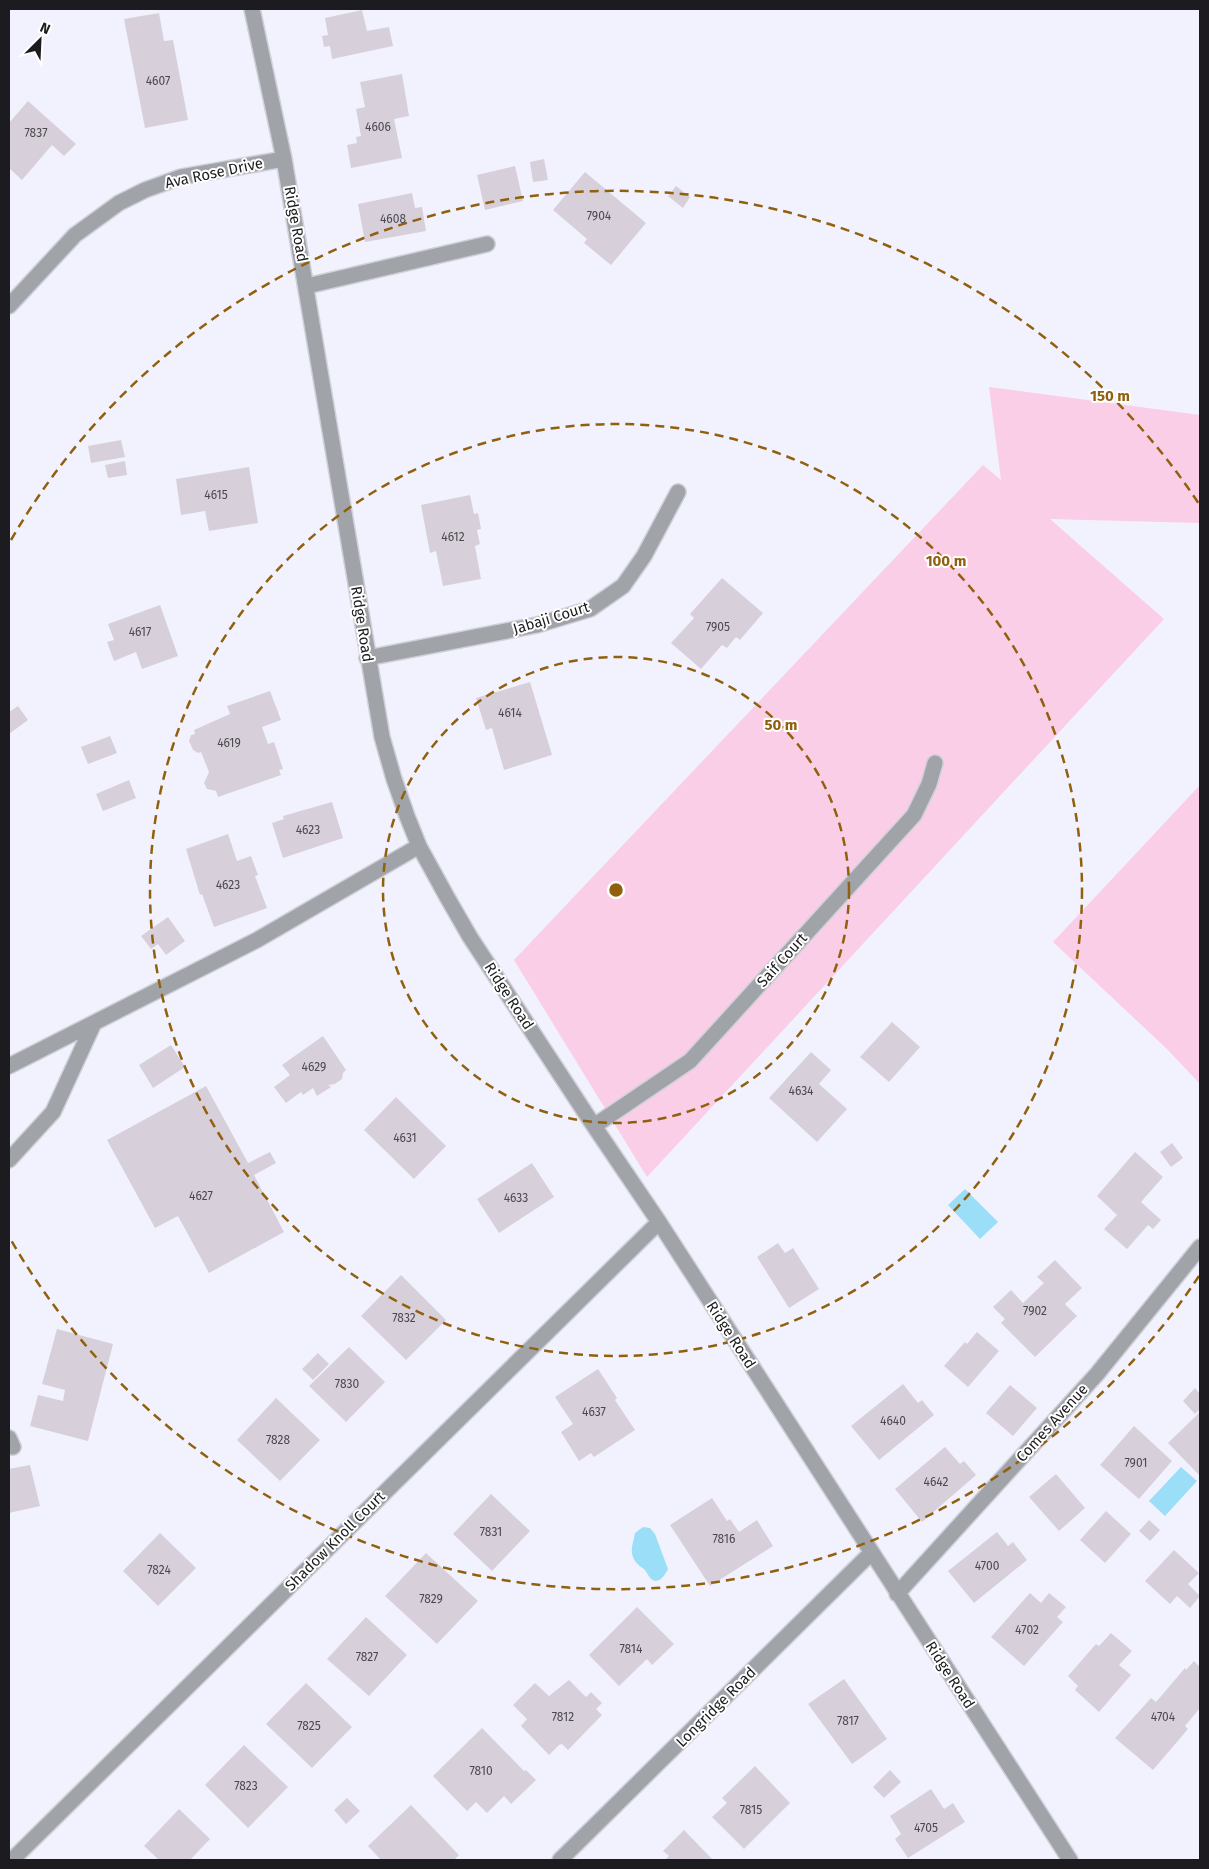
<svg xmlns="http://www.w3.org/2000/svg" width="1209" height="1869" viewBox="0 0 1209 1869" font-family="'Fira Sans',sans-serif">
<style>
.green{fill:#facee7}
.water{fill:#9bdef8}
.building{fill:#d7d0da}
.lines{fill:none;stroke-linecap:round;stroke-linejoin:round}
.minor-casing{stroke:#d0d0da;stroke-width:18}
.minor{stroke:#a0a3a7;stroke-width:15}
.ring{fill:none;stroke:#91600e;stroke-width:2.5;stroke-dasharray:9 6}
.labels{text-anchor:middle;dominant-baseline:central;stroke-width:4;stroke-linejoin:round;paint-order:stroke}
.number-label{font-size:12px;fill:#4b494e}
.street-label{font-size:15px;fill:#1c1c20;stroke:#fff}
.centre{fill:#91600e;stroke:#fff;stroke-width:2.5}
.ring-label{font-size:15px;text-anchor:middle;font-weight:bold;fill:#91600e;stroke:#fff;stroke-width:4;stroke-linejoin:round;paint-order:stroke}
</style>
<rect width="100%" height="100%" fill="#f2f2fe"/>
<path class="green" d="M 989,387 L 1200,415 L 1200,523 L 1050,519 L 1164,619 L 647,1177 L 514,960 L 983,465 L 1001,480 Z
M 1200,785 L 1200,1084 L 1168,1050 L 1053,942 Z"/>
<path class="water" d="M 965,1189 L 998,1222 L 980,1239 L 948,1205 Z
M 1181,1467 L 1197,1481 L 1165,1516 L 1149,1501 Z
M 643,1527 L 650,1528 L 655,1534 L 668,1569 C 665,1575 659,1585 651,1579 C 648,1576 647,1572 644,1569 C 638,1565 633,1561 632,1553 C 631,1547 634,1540 635,1533 Z"/>
<path class="building" d="M 362,10 L 367,31 L 389,27 L 393,46 L 332,59 L 330,46 L 324,47 L 322,36 L 328,35 L 325,18 Z
M 159,13 L 164,41 L 173,40 L 188,120 L 145,128 L 124,19 Z
M 402,74 L 409,116 L 394,119 L 402,158 L 351,168 L 347,145 L 357,143 L 356,137 L 361,136 L 356,109 L 365,107 L 360,82 Z
M 28,101 L 76,144 L 64,156 L 52,145 L 22,180 L 9,168 L 9,123 Z
M 544,159 L 548,180 L 533,182 L 530,162 Z
M 515,166 L 523,201 L 485,210 L 477,175 Z
M 585,172 L 646,223 L 611,265 L 584,243 L 587,239 L 553,210 Z
M 676,186 L 690,197 L 683,208 L 668,196 Z
M 412,193 L 415,208 L 422,207 L 426,231 L 365,242 L 358,204 Z
M 121,440 L 125,457 L 91,463 L 88,446 Z
M 125,461 L 127,475 L 108,478 L 105,465 Z
M 249,467 L 258,523 L 209,531 L 205,511 L 181,515 L 176,479 Z
M 470,495 L 474,514 L 478,513 L 481,529 L 477,530 L 480,544 L 475,546 L 481,579 L 443,586 L 436,551 L 430,553 L 421,505 Z
M 722,578 L 763,613 L 740,640 L 736,637 L 727,648 L 722,645 L 701,669 L 671,643 L 694,618 L 690,614 Z
M 160,605 L 178,656 L 142,669 L 136,652 L 114,661 L 107,642 L 114,640 L 108,624 Z
M 530,682 L 552,755 L 504,770 L 492,728 L 486,730 L 476,698 Z
M 270,691 L 281,720 L 262,727 L 268,744 L 274,742 L 283,769 L 279,770 L 281,775 L 218,797 L 216,791 L 207,789 L 204,783 L 209,772 L 201,752 L 198,753 L 193,750 L 189,741 L 191,735 L 195,734 L 194,730 L 230,714 L 227,706 Z
M 18,706 L 28,720 L 9,734 L 9,712 Z
M 110,736 L 117,753 L 88,764 L 81,747 Z
M 129,780 L 136,798 L 103,811 L 96,794 Z
M 332,802 L 343,838 L 283,858 L 272,823 L 284,819 L 283,816 Z
M 228,834 L 237,861 L 251,856 L 258,875 L 255,876 L 267,908 L 214,927 L 202,894 L 200,895 L 186,849 Z
M 168,917 L 185,941 L 166,955 L 158,944 L 151,949 L 141,936 Z
M 892,1022 L 920,1047 L 889,1082 L 860,1057 Z
M 323,1036 L 346,1070 L 343,1073 L 342,1079 L 335,1084 L 328,1085 L 331,1087 L 317,1096 L 313,1088 L 303,1095 L 301,1092 L 286,1103 L 274,1087 L 290,1075 L 282,1065 Z
M 171,1045 L 185,1067 L 153,1088 L 139,1065 Z
M 811,1052 L 831,1070 L 819,1084 L 847,1109 L 817,1142 L 769,1098 Z
M 206,1086 L 248,1163 L 270,1152 L 276,1163 L 254,1175 L 284,1232 L 209,1273 L 178,1216 L 155,1228 L 107,1140 Z
M 396,1097 L 446,1146 L 414,1179 L 364,1130 Z
M 1172,1143 L 1183,1158 L 1171,1167 L 1160,1152 Z
M 1135,1152 L 1163,1177 L 1141,1202 L 1161,1220 L 1153,1229 L 1148,1225 L 1127,1249 L 1104,1229 L 1117,1215 L 1097,1196 Z
M 532,1163 L 554,1197 L 499,1233 L 477,1199 Z
M 778,1243 L 785,1253 L 793,1248 L 819,1289 L 789,1308 L 757,1257 Z
M 1055,1260 L 1082,1288 L 1065,1304 L 1077,1316 L 1035,1357 L 1001,1323 L 1005,1319 L 993,1307 L 1011,1290 L 1023,1303 L 1044,1283 L 1037,1277 Z
M 401,1275 L 446,1320 L 406,1360 L 361,1316 Z
M 57,1329 L 113,1344 L 88,1441 L 30,1426 L 38,1395 L 63,1401 L 65,1390 L 42,1384 Z
M 977,1332 L 999,1351 L 968,1387 L 944,1366 L 965,1342 L 967,1344 Z
M 349,1347 L 385,1382 L 346,1422 L 309,1386 Z
M 318,1353 L 329,1364 L 313,1380 L 302,1369 Z
M 598,1369 L 617,1398 L 615,1400 L 635,1430 L 594,1457 L 591,1453 L 579,1461 L 561,1432 L 573,1424 L 555,1397 Z
M 903,1384 L 918,1403 L 922,1400 L 934,1415 L 879,1460 L 851,1426 Z
M 1010,1385 L 1037,1408 L 1013,1436 L 986,1413 Z
M 1195,1388 L 1200,1394 L 1200,1409 L 1195,1414 L 1183,1401 Z
M 276,1398 L 320,1440 L 280,1481 L 237,1440 Z
M 1200,1412 L 1200,1476 L 1168,1443 Z
M 1134,1426 L 1172,1461 L 1139,1499 L 1100,1465 Z
M 945,1447 L 960,1464 L 964,1461 L 976,1475 L 922,1522 L 895,1489 Z
M 30,1465 L 40,1506 L 9,1513 L 9,1469 Z
M 1056,1474 L 1085,1508 L 1059,1531 L 1029,1497 Z
M 491,1494 L 530,1531 L 492,1571 L 453,1534 Z
M 712,1498 L 727,1521 L 730,1519 L 739,1532 L 757,1520 L 773,1546 L 710,1586 L 670,1525 Z
M 1106,1511 L 1131,1534 L 1105,1563 L 1080,1540 Z
M 1149,1520 L 1160,1530 L 1150,1541 L 1139,1531 Z
M 997,1532 L 1008,1546 L 1013,1542 L 1027,1560 L 974,1603 L 948,1571 Z
M 160,1533 L 196,1568 L 158,1606 L 123,1571 Z
M 1174,1550 L 1199,1573 L 1188,1584 L 1200,1596 L 1190,1608 L 1177,1596 L 1170,1604 L 1145,1581 Z
M 426,1553 L 478,1601 L 437,1644 L 385,1596 Z
M 1030,1593 L 1041,1603 L 1049,1593 L 1066,1607 L 1057,1617 L 1063,1622 L 1024,1666 L 991,1637 Z
M 637,1607 L 674,1644 L 652,1665 L 647,1659 L 619,1686 L 589,1655 Z
M 366,1617 L 407,1655 L 369,1696 L 327,1659 Z
M 1111,1633 L 1132,1651 L 1119,1665 L 1131,1675 L 1099,1712 L 1075,1690 L 1078,1686 L 1068,1676 L 1096,1644 L 1099,1646 Z
M 1194,1661 L 1200,1667 L 1200,1708 L 1185,1726 L 1188,1729 L 1153,1770 L 1115,1738 L 1151,1698 L 1156,1702 L 1185,1668 L 1186,1670 Z
M 844,1679 L 887,1739 L 852,1764 L 808,1704 Z
M 569,1680 L 586,1697 L 591,1692 L 602,1703 L 596,1709 L 602,1715 L 568,1750 L 562,1744 L 559,1745 L 549,1755 L 521,1726 L 527,1719 L 513,1705 L 535,1683 L 549,1696 Z
M 306,1683 L 352,1727 L 312,1768 L 266,1724 Z
M 482,1728 L 524,1771 L 526,1770 L 536,1780 L 511,1804 L 504,1796 L 487,1813 L 476,1802 L 467,1811 L 433,1776 Z
M 244,1745 L 288,1787 L 248,1828 L 205,1785 Z
M 755,1766 L 790,1803 L 744,1849 L 712,1817 L 727,1803 L 722,1798 Z
M 890,1770 L 901,1782 L 884,1798 L 873,1787 Z
M 931,1789 L 944,1809 L 953,1803 L 965,1822 L 908,1858 L 895,1839 L 901,1834 L 890,1816 Z
M 347,1798 L 360,1811 L 346,1824 L 334,1810 Z
M 411,1805 L 459,1855 L 454,1860 L 381,1860 L 368,1846 Z
M 179,1809 L 210,1839 L 190,1860 L 159,1860 L 144,1846 Z
M 684,1830 L 713,1860 L 665,1860 L 669,1856 L 663,1851 Z"/>
<g class="lines">
<defs>
<path id="minor" d="M 252,9 L 284,159 L 382,737 L 394,779 L 407,816 L 419,846 L 447,897 L 470,937 L 594,1126 L 659,1222 L 1070,1860
M 307,286 L 487,244
M 9,306 L 75,235 L 119,203 L 145,190 L 181,177 L 284,159
M 367,658 L 537,625 L 590,609 L 623,586 L 644,556 L 678,492
M 9,1066 L 257,940 L 419,846
M 594,1126 L 690,1061 L 914,815 L 929,784 L 935,763
M 9,1160 L 53,1112 L 94,1023
M 9,1438 L 13,1447
M 897,1594 L 1097,1374 L 1200,1247
M 12,1860 L 659,1222
M 560,1860 L 871,1553"/>
</defs>
<use href="#minor" class="minor-casing"/>
<use href="#minor" class="minor"/>
</g>
<g class="ring">
<circle cx="616" cy="890" r="233"/>
<circle cx="616" cy="890" r="466"/>
<path d="M1199 1276A699 699 0 0 1 11 1240M11 540A699 699 0 0 1 1199 504"/>
</g>
<g class="labels">
<g class="number-label">
<text x="158" y="81">4607</text>
<text x="378" y="127">4606</text>
<text x="36" y="133">7837</text>
<text x="599" y="216">7904</text>
<text x="393" y="219">4608</text>
<text x="216" y="495">4615</text>
<text x="453" y="537">4612</text>
<text x="718" y="627">7905</text>
<text x="140" y="632">4617</text>
<text x="510" y="713">4614</text>
<text x="229" y="743">4619</text>
<text x="308" y="830">4623</text>
<text x="228" y="885">4623</text>
<text x="314" y="1067">4629</text>
<text x="801" y="1091">4634</text>
<text x="405" y="1138">4631</text>
<text x="201" y="1196">4627</text>
<text x="516" y="1198">4633</text>
<text x="1035" y="1311">7902</text>
<text x="404" y="1318">7832</text>
<text x="347" y="1384">7830</text>
<text x="594" y="1412">4637</text>
<text x="893" y="1421">4640</text>
<text x="278" y="1440">7828</text>
<text x="1136" y="1463">7901</text>
<text x="936" y="1482">4642</text>
<text x="491" y="1532">7831</text>
<text x="724" y="1539">7816</text>
<text x="987" y="1566">4700</text>
<text x="159" y="1570">7824</text>
<text x="431" y="1599">7829</text>
<text x="1027" y="1630">4702</text>
<text x="631" y="1649">7814</text>
<text x="367" y="1657">7827</text>
<text x="563" y="1717">7812</text>
<text x="1163" y="1717">4704</text>
<text x="848" y="1721">7817</text>
<text x="309" y="1726">7825</text>
<text x="481" y="1771">7810</text>
<text x="246" y="1786">7823</text>
<text x="751" y="1810">7815</text>
<text x="926" y="1828">4705</text>
</g>
<g class="street-label">
<text transform="translate(214 173) rotate(-12)">Ava Rose Drive</text>
<text transform="translate(296 224) rotate(80)">Ridge Road</text>
<text transform="translate(551 618) rotate(-17)">Jabaji Court</text>
<text transform="translate(362 624) rotate(81)">Ridge Road</text>
<text transform="translate(782 960) rotate(-48)">Saif Court</text>
<text transform="translate(509 996) rotate(57)">Ridge Road</text>
<text transform="translate(731 1335) rotate(57)">Ridge Road</text>
<text transform="translate(1052 1423) rotate(-48)">Comes Avenue</text>
<text transform="translate(335 1541) rotate(-45)">Shadow Knoll Court</text>
<text transform="translate(950 1675) rotate(57)">Ridge Road</text>
<text transform="translate(716 1707) rotate(-45)">Longridge Road</text>
</g>
</g>
<circle cx="616" cy="890" r="8" class="centre"/>
<g class="ring-label">
<text x="1110" y="401">150 m</text>
<text x="946" y="566">100 m</text>
<text x="781" y="730">50 m</text>
</g>
<rect width="1209" height="1869" fill="none" stroke="#1c1c20" stroke-width="20"/>
<g transform="translate(40 40) rotate(24)" stroke="#ffffff" stroke-width="4" paint-order="stroke">
<path d="M0-4L9 19L0 12L-9 19Z" fill="#1c1c20"/>
<text y="-8" font-size="14" font-weight="bold" text-anchor="middle" fill="#1c1c20">N</text>
</g>
</svg>
